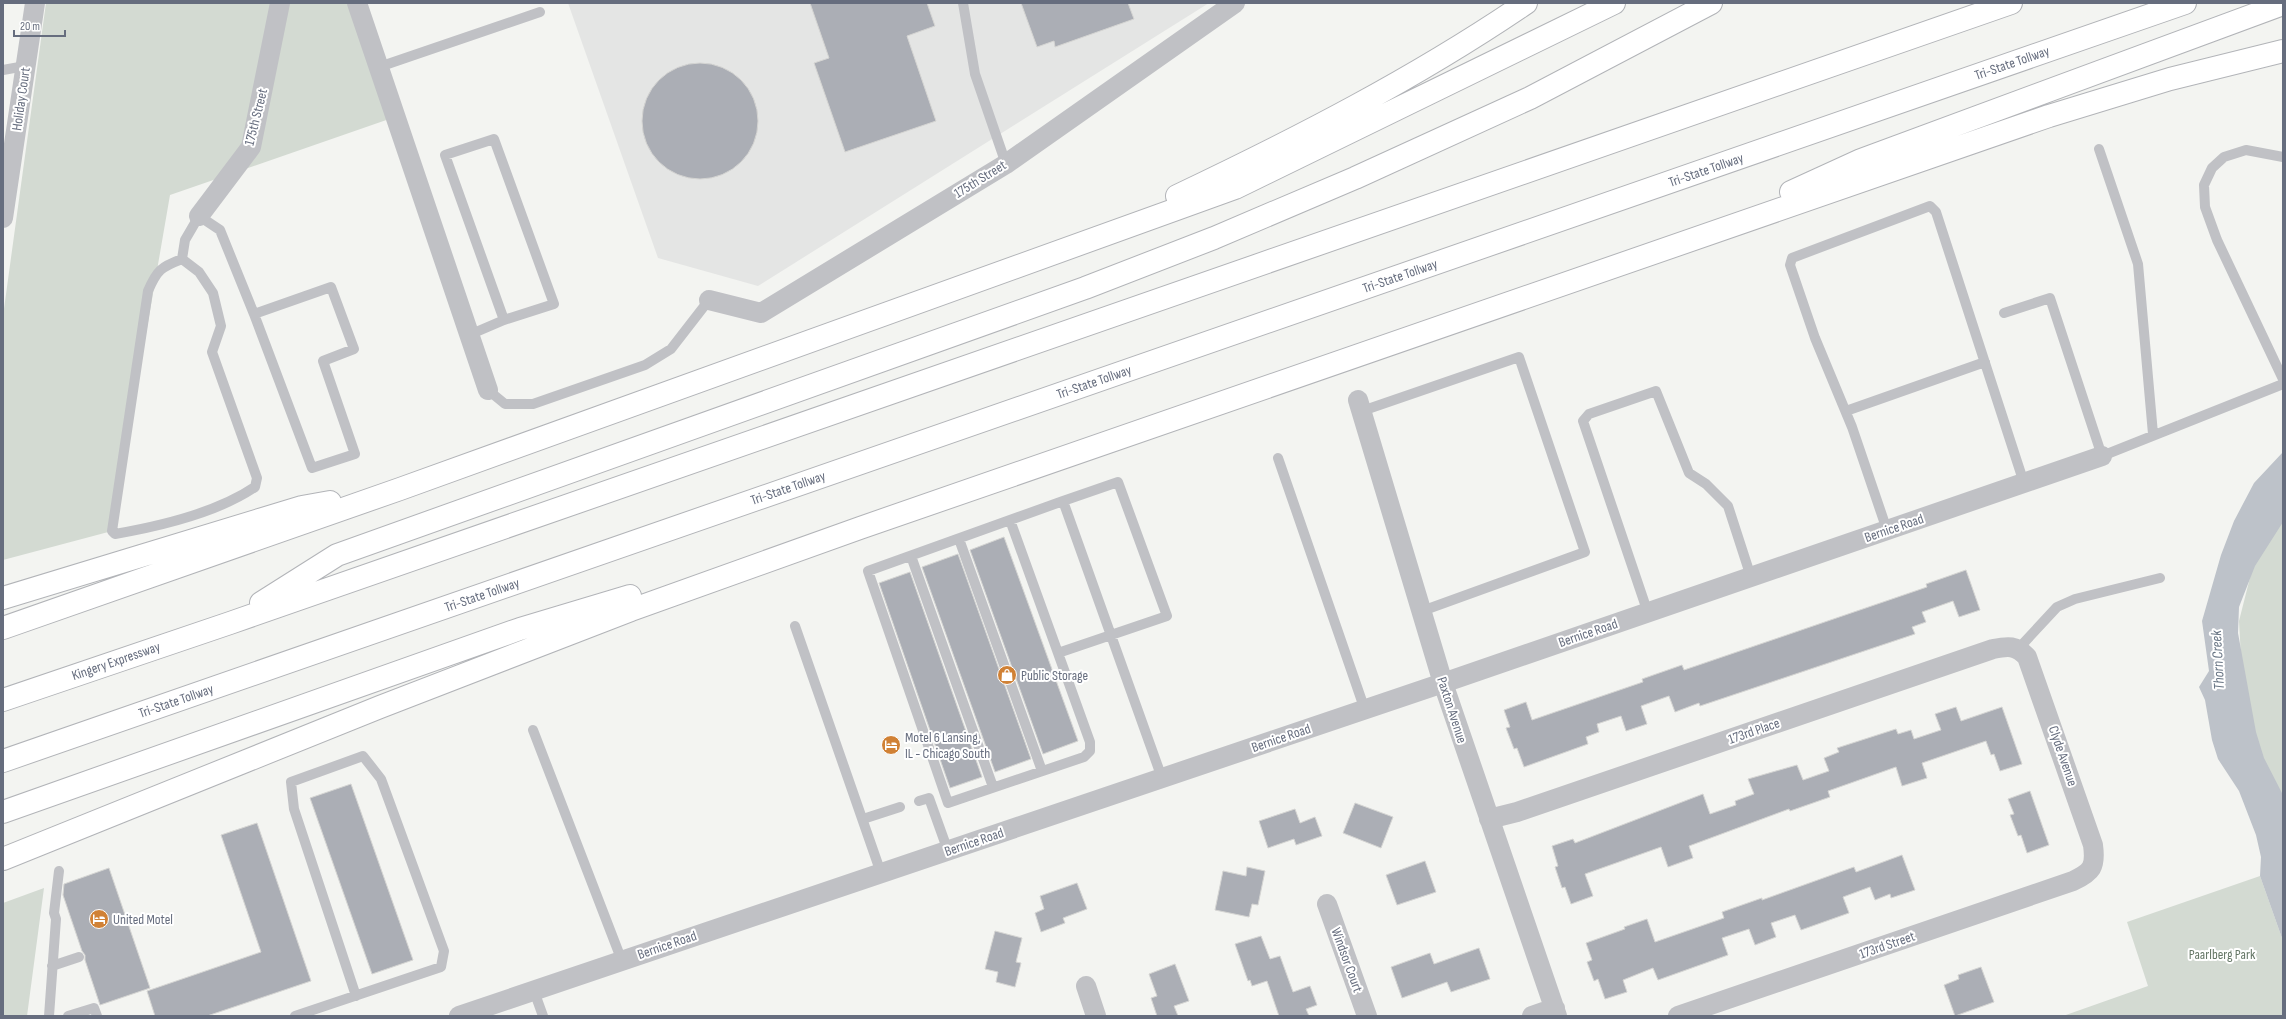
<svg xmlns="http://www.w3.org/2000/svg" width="2286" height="1019" viewBox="0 0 2286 1019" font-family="'Sofia Sans Condensed',sans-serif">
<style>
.built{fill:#e4e5e4}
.green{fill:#d3dad2}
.water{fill:#bdc2c9}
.building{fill:#abaeb5;stroke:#d5d5d3}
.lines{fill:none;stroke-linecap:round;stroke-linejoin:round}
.motorway-casing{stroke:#b2b4b8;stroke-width:24}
.service{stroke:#c0c1c5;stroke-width:10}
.minor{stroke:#c0c1c5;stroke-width:20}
.motorway{stroke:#fff;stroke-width:22}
.labels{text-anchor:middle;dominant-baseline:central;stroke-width:4;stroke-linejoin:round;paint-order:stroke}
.street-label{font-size:14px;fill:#666d7e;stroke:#fff}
.poi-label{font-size:14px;fill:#666d7e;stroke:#fff;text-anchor:start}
.park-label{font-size:14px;fill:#647665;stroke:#fff}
.water-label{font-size:15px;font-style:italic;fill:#677483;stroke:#fff}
</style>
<rect width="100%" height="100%" fill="#f3f4f1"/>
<path class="built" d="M 568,3 L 1209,3 L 758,286 L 658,258 Z"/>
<path class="green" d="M 46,3 L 357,3 L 395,117 L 170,195 L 112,531 L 3,560 L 3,316 Z
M 2283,504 L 2283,853 L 2246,748 L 2239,621 L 2258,546 Z
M 2260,876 L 2283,941 L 2283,1016 L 2063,1016 L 2148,986 L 2127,922 Z
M 44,888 L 27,1016 L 3,1016 L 3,903 Z"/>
<path class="water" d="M 2283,452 L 2283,522 L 2255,566 L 2239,607 L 2238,633 L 2256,732 L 2264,758 L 2283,795 L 2283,941 L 2260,876 L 2261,857 L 2256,835 L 2239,791 L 2218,759 L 2212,740 L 2205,700 L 2199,687 L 2209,671 L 2202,621 L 2221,555 L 2234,521 L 2254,483 Z"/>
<path class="building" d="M 810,3 L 927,3 L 935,26 L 907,36 L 936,121 L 845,152 L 814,63 L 829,58 Z
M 1021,3 L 1128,3 L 1134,19 L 1055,47 L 1054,41 L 1037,47 Z
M642 121a58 58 0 1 1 116 0a58 58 0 1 1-116 0Z
M 1004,537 L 1078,741 L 1043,754 L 970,550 Z
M 958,554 L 1031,759 L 995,772 L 922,567 Z
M 1966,570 L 1980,610 L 1959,617 L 1953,601 L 1922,612 L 1926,622 L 1912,627 L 1915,634 L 1700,706 L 1699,703 L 1675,712 L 1669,696 L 1641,706 L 1647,724 L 1626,731 L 1621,716 L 1597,724 L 1599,732 L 1586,737 L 1588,744 L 1524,767 L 1517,748 L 1514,749 L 1506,728 L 1510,727 L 1504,710 L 1526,702 L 1532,720 L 1643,682 L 1642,679 L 1682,665 L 1684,670 L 1775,639 L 1927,587 L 1926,584 Z
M 910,572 L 982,777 L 950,788 L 879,583 Z
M 1956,707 L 1961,721 L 2002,707 L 2022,764 L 2000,771 L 1994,754 L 1991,755 L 1986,741 L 1922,763 L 1927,778 L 1902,786 L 1896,767 L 1828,791 L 1830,797 L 1790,811 L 1789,809 L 1689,846 L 1693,858 L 1668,867 L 1661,847 L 1585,874 L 1593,896 L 1571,904 L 1565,887 L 1562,888 L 1555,867 L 1558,866 L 1552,846 L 1573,839 L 1575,843 L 1703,794 L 1710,814 L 1736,805 L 1735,801 L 1754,794 L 1748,779 L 1797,765 L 1803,780 L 1829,771 L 1824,758 L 1839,752 L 1837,748 L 1896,729 L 1898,734 L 1911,730 L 1914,739 L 1941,730 L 1935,714 Z
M 351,784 L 413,960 L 372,974 L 310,798 Z
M 2030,791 L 2049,845 L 2027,853 L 2021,835 L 2018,836 L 2010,815 L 2014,814 L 2008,799 Z
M 1355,803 L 1393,817 L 1381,848 L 1343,833 Z
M 1295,809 L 1300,823 L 1315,817 L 1322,836 L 1296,845 L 1294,839 L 1268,848 L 1259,821 Z
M 257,823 L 311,981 L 207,1016 L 155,1016 L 147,991 L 261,952 L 221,835 Z
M 1902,855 L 1915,890 L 1891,898 L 1890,894 L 1875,900 L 1870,887 L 1843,897 L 1849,913 L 1801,930 L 1795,915 L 1771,923 L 1776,937 L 1755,945 L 1749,929 L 1722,938 L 1728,955 L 1658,980 L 1653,968 L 1623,980 L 1627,992 L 1605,999 L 1598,979 L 1594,981 L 1587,962 L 1592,960 L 1586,943 L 1625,929 L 1624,927 L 1647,919 L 1655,942 L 1724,918 L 1722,912 L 1762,898 L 1762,900 L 1854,867 L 1856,872 Z
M 1425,861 L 1436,892 L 1397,905 L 1386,875 Z
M 1247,867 L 1265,871 L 1258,905 L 1252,904 L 1249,917 L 1215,910 L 1223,871 L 1246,876 Z
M 109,868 L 150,988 L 100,1005 L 85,960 L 85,955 L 82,951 L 63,895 L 64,884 Z
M 1077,883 L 1087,909 L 1063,918 L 1065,923 L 1041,932 L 1035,913 L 1044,909 L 1040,896 Z
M 995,931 L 1022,938 L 1016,962 L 1021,963 L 1015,987 L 996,982 L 998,972 L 985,969 Z
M 1261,936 L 1270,959 L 1280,956 L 1293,992 L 1310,986 L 1317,1005 L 1306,1009 L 1309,1016 L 1279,1016 L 1267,981 L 1252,986 L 1250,980 L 1248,981 L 1235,944 Z
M 1479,948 L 1490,979 L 1451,992 L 1447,982 L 1402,998 L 1391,967 L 1430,953 L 1434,964 Z
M 1175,964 L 1189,1001 L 1174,1006 L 1178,1016 L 1157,1016 L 1151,998 L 1157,996 L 1149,974 Z
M 1981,967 L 1994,1002 L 1955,1016 L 1944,985 L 1959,979 L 1958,975 Z"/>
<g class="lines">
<defs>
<path id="motorway" d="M 1791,192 L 1861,160 L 2283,4
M 1177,196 C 1297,139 1416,78 1526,3
M 3,598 L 302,507 L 330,502
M 261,603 L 337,555 L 1085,288 L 1214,238 L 1355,178 L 1530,98 L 1711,3
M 3,628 L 400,489 L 1235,188 L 1614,3
M 3,700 L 230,623 L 2011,3
M 3,761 L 2185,3
M 3,812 L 520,629 L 630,596
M 3,859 L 380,707 L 631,610 L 860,528 L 2049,116 L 2170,79 L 2283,51"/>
</defs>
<use href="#motorway" class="motorway-casing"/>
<path class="service" d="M 963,3 L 975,74 L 1006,164
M 379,67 L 540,12
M 3,70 L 25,66
M 2099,149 L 2138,264 L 2153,434
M 2283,157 L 2246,150 L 2224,157 L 2212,168 L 2204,185 L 2205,207 L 2217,240 L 2283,379
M 182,259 L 199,272 L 213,293 L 221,326 L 212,352 L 257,478 L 255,487 C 217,513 161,526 115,534 L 112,531 L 148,291 C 157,270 161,267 182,259 Z
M 182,259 L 185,240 L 199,216 L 220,230 L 254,314
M 331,287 L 354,349 L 323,361 L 355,454 L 312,468 L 254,314 Z
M 2004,313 L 2050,298 L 2102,456 L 2283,384
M 469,335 L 504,320 L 554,304 L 494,139 L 445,155 L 504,320
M 488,390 L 505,404 L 533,404 L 645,365 L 671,349 L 709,300
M 1362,411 L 1519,357 L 1585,552 L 1422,611
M 1846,411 L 1985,362
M 1278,458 L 1365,710
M 1063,501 L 1118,482 L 1167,616 L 1058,653 L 1090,742 L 1090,751 L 1084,757 L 948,803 L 868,571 L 1063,501 L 1162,778
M 1010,520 L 1058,653
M 1887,530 L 1852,427 L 1815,338 L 1790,265 L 1792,258 L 1930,206 L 1936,212 L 2024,483
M 959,539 L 1042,771
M 911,556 L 993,787
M 1648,613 L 1583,421 L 1589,414 L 1656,391 L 1689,473 L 1706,484 L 1728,506 L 1751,577
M 795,626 L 881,873
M 2019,648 L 2057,607 L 2075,599 L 2160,578
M 533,730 L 622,961
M 919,801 L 929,798 L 948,851
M 863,819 L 900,807
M 52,966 L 79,957
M 534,991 L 543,1016
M 49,1016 L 56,919 L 54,913 L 59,871
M 68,1016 L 94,1008 L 97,1016
M 295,1016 L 441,967 L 444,951 L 381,779 L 363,756 L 291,782 L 294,809 L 356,996"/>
<path class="minor" d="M 357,3 L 488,390
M 199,216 L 251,147 L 280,3
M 3,218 L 35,3
M 709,300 L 761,313 L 1006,164 L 1235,3
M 1358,400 L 1443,683 L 1557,1016
M 1489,819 L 1517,812 L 1993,649 C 2008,646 2016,645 2027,657 L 2093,845 C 2096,867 2092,872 2073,881 L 1678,1016
M 1327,904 L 1367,1016
M 1086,986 L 1096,1016
M 459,1016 L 1443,683 L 2102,456
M 1532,1016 L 1555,1008"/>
<use href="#motorway" class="motorway"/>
</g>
<defs>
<symbol id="shop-disc" viewBox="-11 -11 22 22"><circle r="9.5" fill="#d08135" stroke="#fff"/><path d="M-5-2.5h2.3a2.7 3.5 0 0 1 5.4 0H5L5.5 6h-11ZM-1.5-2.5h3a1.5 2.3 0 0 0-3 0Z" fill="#fff"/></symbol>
<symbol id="hotel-disc" viewBox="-11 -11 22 22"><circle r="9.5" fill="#d08135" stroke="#fff"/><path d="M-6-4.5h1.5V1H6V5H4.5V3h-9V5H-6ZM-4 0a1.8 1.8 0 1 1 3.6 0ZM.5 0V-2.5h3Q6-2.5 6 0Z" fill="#fff"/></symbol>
</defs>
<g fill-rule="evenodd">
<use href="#shop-disc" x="996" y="664" width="22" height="22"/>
<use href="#hotel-disc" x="880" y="734" width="22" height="22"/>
<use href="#hotel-disc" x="88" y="908" width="22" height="22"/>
</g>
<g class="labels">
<g class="street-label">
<text transform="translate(2012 63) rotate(-19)">Tri-State Tollway</text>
<text transform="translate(21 99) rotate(-82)">Holiday Court</text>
<text transform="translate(256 117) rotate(-76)">175th Street</text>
<text transform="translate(1706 170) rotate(-19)">Tri-State Tollway</text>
<text transform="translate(980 179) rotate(-32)">175th Street</text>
<text transform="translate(1400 276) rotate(-19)">Tri-State Tollway</text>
<text transform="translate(1094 382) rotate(-19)">Tri-State Tollway</text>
<text transform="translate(788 488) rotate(-19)">Tri-State Tollway</text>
<text transform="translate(1894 528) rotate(-19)">Bernice Road</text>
<text transform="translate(482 595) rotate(-19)">Tri-State Tollway</text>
<text transform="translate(1588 633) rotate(-19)">Bernice Road</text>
<text transform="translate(116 661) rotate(-19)">Kingery Expressway</text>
<text transform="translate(176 701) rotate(-19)">Tri-State Tollway</text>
<text transform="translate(1452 710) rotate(72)">Paxton Avenue</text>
<text transform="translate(1754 731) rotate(-19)">173rd Place</text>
<text transform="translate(1281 738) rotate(-19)">Bernice Road</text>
<text transform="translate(2063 756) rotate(71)">Clyde Avenue</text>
<text transform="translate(974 842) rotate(-19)">Bernice Road</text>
<text transform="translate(667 945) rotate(-19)">Bernice Road</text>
<text transform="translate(1887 945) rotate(-19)">173rd Street</text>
<text transform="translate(1347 960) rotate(70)">Windsor Court</text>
</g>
<g class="poi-label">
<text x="1021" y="675">Public Storage</text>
<text x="905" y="737">Motel 6 Lansing,<tspan x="905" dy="16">IL - Chicago South</tspan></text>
<text x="113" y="919">United Motel</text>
</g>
<g class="park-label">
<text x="2222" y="954">Paarlberg Park</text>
</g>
<g class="water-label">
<text transform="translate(2218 660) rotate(-93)">Thorn Creek</text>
</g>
</g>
<rect width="2286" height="1019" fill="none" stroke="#666d7e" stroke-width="8"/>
<path d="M14 30v6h51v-6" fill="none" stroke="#666d7e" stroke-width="2"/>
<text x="20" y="30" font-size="12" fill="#666d7e" stroke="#ffffff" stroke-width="3" paint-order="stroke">20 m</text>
</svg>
